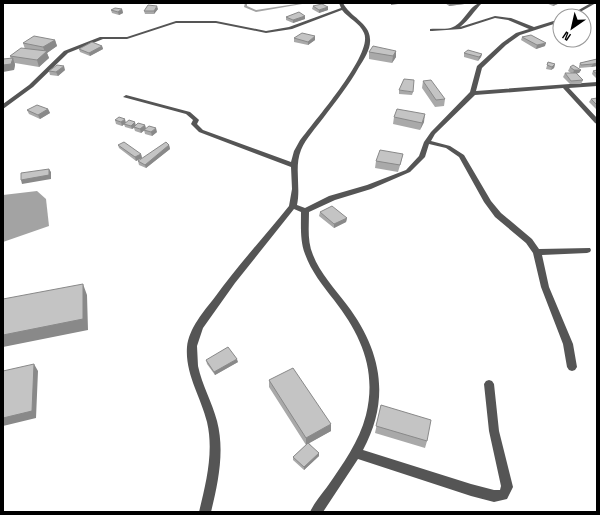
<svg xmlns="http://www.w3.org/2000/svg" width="600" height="515" viewBox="0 0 600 515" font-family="'Space Grotesk',sans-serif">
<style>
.water{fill:#a3a3a3}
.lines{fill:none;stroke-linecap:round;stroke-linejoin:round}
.stream{fill:#a3a3a3;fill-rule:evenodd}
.minor{fill:#555;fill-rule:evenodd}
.wall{fill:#a9a9a9}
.shaded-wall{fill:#898989}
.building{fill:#c4c4c4;stroke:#898989}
</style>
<rect width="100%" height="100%" fill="#fff"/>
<path class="water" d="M 37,191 L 46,199 L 49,226 L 3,242 L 3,195 Z"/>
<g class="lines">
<path class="stream" d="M 245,3 L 247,3 L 247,6 L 256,10 L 302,3 L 308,3 L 256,12 L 244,7 Z"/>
<path class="minor" d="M 339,3 L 343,3 C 349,16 370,23 370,39 C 371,49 364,59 359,67 C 349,85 336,101 324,117 C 316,128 306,138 301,150 C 294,167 301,187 297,205 L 305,208 L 329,196 L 367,185 L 406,170 L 419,156 L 424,142 L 431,132 L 470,92 L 477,66 L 502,43 L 516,33 L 529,29 L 508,20 L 495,18 L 461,29 L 432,31 L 430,31 L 430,29 C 437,28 447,30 453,27 C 465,22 470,3 482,3 C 474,11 469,20 460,27 L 495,16 L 511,18 L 534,27 L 560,19 L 560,22 L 520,35 L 506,45 L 482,68 L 476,91 L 597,82 L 597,86 L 569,88 L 597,118 L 597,124 L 595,123 L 563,88 L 475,95 L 435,134 L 431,141 L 450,146 L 464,155 L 491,201 L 501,213 L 532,239 L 539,249 L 590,248 L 591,250 L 590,252 L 587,253 L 542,255 L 549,287 L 573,344 L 577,367 L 575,370 L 572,371 L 569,370 L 567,367 L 563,344 L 541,287 L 533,253 L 526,243 L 495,217 L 484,202 L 459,157 L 446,148 L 429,144 L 425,157 L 410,172 L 371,189 L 335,200 L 309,212 C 309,226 307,241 313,255 C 320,273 335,289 347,305 C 381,350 391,398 363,450 L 471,484 L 494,490 L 500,490 L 501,486 L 489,431 L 484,384 L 486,381 L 489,380 L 492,381 L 494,384 L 499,431 L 513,487 L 507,499 L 494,502 L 471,496 L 358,459 L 323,512 L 310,512 C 314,503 321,495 327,487 C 343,464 359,442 366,415 C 377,370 361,335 334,300 C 323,286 311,271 305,254 C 300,241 301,226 301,212 L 294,209 L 235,283 L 203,328 L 197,346 L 198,366 C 202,385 212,402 217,421 C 225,451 218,483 211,512 L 199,512 C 206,483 214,452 207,422 C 201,397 185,374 187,347 C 189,328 204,311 215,297 C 238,265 265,236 289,206 L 292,189 L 291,167 L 199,132 L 191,124 L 193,120 L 186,114 L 123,97 L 126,95 L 190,112 L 198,119 L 199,120 L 197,124 L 203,130 L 291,162 L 294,151 L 299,142 C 312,123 374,54 364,33 C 360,23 348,18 342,10 L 292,29 L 266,33 L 216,23 L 176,23 L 127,39 L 103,39 L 68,53 L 33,87 L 3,109 L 3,104 L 29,85 L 64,51 L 100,37 L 127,37 L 176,21 L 216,21 L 266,31 L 289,27 L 341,8 Z
M 591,3 L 596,3 L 573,16 L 568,16 Z"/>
</g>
<path class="wall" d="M 445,3 L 472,3 L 449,6 Z
M 546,3 L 560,3 L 553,6 Z
M 313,6 L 328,7 L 328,10 L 319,13 L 312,9 Z
M 122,9 L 123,13 L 119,15 L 112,13 L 111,10 Z
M 158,9 L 154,14 L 145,14 L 144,11 Z
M 305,16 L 305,19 L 293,23 L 286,20 L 286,17 Z
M 522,37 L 545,46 L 536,49 L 521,40 Z
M 294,38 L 315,40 L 308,45 L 294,42 Z
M 55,40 L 57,46 L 47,53 L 49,58 L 39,67 L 15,63 L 15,65 L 14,70 L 10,56 L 25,49 L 23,43 Z
M 102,46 L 103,49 L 90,56 L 80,52 L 79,49 Z
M 396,51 L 396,57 L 392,63 L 369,59 L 369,52 Z
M 464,53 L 482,54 L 481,57 L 478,61 L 464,57 Z
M 597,59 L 597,66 L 591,67 L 579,68 L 579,66 L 580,63 Z
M 548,62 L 555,64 L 554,68 L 551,70 L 546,69 Z
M 570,67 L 581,70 L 579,73 L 577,73 L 583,80 L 581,84 L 570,84 L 563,77 L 565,73 L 571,73 L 568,71 Z
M 65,70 L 58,76 L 50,75 L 49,71 Z
M 597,70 L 597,79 L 592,74 L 593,71 Z
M 423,81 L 445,99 L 444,106 L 435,107 L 422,88 Z
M 399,90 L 413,92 L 412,95 L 399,94 Z
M 597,98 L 597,110 L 589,102 L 591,99 Z
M 48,109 L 50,113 L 40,119 L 29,114 L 27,110 Z
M 394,117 L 424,122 L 420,130 L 393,124 Z
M 115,120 L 136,125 L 145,125 L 146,129 L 141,133 L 135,131 L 134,128 L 132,129 L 125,127 L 124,124 L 122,126 L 116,124 Z
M 144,130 L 157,132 L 152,136 L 145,134 Z
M 118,145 L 141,154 L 142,158 L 136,161 L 119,148 Z
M 169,145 L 170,149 L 146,168 L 139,165 L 138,161 Z
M 403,154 L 401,162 L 398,172 L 375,168 L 376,161 Z
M 320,212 L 347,218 L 346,222 L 334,228 L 319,216 Z
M 206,360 L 238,362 L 215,375 L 207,364 Z
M 269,380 L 331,431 L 309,443 L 319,456 L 304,470 L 293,460 L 293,457 L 307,444 L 306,445 L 269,387 Z
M 381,405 L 427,441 L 425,448 L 375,433 Z"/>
<path class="shaded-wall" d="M 391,3 L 405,3 L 391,5 Z
M 450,3 L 472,3 L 449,6 Z
M 554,3 L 560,3 L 553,6 Z
M 157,6 L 158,9 L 154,14 L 154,11 Z
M 328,7 L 328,10 L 319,13 L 319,10 Z
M 122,9 L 123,13 L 119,15 L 118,12 Z
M 305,16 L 305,19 L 293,23 L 293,20 Z
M 315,36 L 315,40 L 308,45 L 308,42 Z
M 55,40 L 57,46 L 47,53 L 49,58 L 39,67 L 37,60 L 45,52 L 43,47 Z
M 546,43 L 545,46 L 536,49 L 537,45 Z
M 102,46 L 103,49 L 90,56 L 89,53 Z
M 396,51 L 396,57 L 392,63 L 393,56 Z
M 482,54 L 481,57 L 478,61 L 479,57 Z
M 13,58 L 15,65 L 14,70 L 3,72 L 3,65 Z
M 597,63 L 597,66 L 591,67 L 593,64 Z
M 555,64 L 554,68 L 551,70 L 552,67 Z
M 64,66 L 65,70 L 58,76 L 56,72 Z
M 574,70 L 581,70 L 579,73 L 573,74 Z
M 48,109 L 50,113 L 40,119 L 38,115 Z
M 425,114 L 424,122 L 420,130 L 422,123 Z
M 125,119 L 126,123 L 122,126 L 121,122 Z
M 135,122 L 136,126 L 132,129 L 131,126 Z
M 145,125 L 146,129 L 141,133 L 140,129 Z
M 156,128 L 157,132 L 152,136 L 151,132 Z
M 169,145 L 170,149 L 146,168 L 145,165 Z
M 141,154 L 142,158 L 136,161 L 135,157 Z
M 49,169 L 51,172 L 51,179 L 22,184 L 21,180 Z
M 347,218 L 346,222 L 334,228 L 334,224 Z
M 83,284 L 87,295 L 88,330 L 3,347 L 3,335 Z
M 237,359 L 238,362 L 215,375 L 214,372 Z
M 34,364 L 38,371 L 36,418 L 3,426 L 3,418 Z
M 331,424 L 331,431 L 306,445 L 306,438 Z
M 319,453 L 319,456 L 304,470 L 304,467 Z"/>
<path class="building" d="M 322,4 L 328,7 L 319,10 L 313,6 Z
M 148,5 L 157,6 L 154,11 L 144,11 Z
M 115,8 L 122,9 L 118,12 L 111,10 Z
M 299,12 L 305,16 L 293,20 L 286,17 Z
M 302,33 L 315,36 L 308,42 L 294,38 Z
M 531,35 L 546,43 L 537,45 L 522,37 Z
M 34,36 L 55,40 L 43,47 L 23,43 Z
M 92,42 L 102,46 L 89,53 L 79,49 Z
M 373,46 L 396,51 L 393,56 L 369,52 Z
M 21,48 L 47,51 L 37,60 L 10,56 Z
M 468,50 L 482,54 L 479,57 L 464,53 Z
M 13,58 L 11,64 L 3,65 L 3,59 Z
M 597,59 L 597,63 L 593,64 L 581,65 L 580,63 Z
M 548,62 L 555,64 L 552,67 L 547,65 Z
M 57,65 L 64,66 L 56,72 L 49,71 Z
M 573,65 L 581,70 L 574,70 L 570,67 Z
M 597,70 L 597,74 L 593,71 Z
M 565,73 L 576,73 L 583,80 L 571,81 Z
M 404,79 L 414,80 L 413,92 L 399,90 Z
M 431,80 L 445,99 L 436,100 L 423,81 Z
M 597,98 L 597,105 L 591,99 Z
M 37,105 L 48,109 L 38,115 L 27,110 Z
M 397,109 L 425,114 L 422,123 L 394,117 Z
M 119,117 L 125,119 L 121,122 L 115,120 Z
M 129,120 L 135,122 L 131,126 L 124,124 Z
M 138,123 L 145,125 L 140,129 L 134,127 Z
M 149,126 L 156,128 L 151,132 L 144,130 Z
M 124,142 L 141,154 L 135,157 L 118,145 Z
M 166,142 L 169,145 L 145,165 L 138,161 Z
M 380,150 L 403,154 L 400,165 L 376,161 Z
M 49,169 L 49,175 L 21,180 L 21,173 Z
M 332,206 L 347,218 L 334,224 L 320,212 Z
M 83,284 L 83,319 L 3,335 L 3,299 Z
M 228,347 L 237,359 L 214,372 L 206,360 Z
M 34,364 L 32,411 L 3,418 L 3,371 Z
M 293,368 L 331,424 L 306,438 L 269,380 Z
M 381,405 L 431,420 L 427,441 L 376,426 Z
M 308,443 L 319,453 L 304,467 L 293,457 Z"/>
<rect width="600" height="515" fill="none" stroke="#000000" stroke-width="8"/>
<g transform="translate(572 28) rotate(214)"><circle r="19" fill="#ffffff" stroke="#999999"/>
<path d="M0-3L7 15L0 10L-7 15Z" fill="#000000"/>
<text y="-6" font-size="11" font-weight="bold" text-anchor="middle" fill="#000000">N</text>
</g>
</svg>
